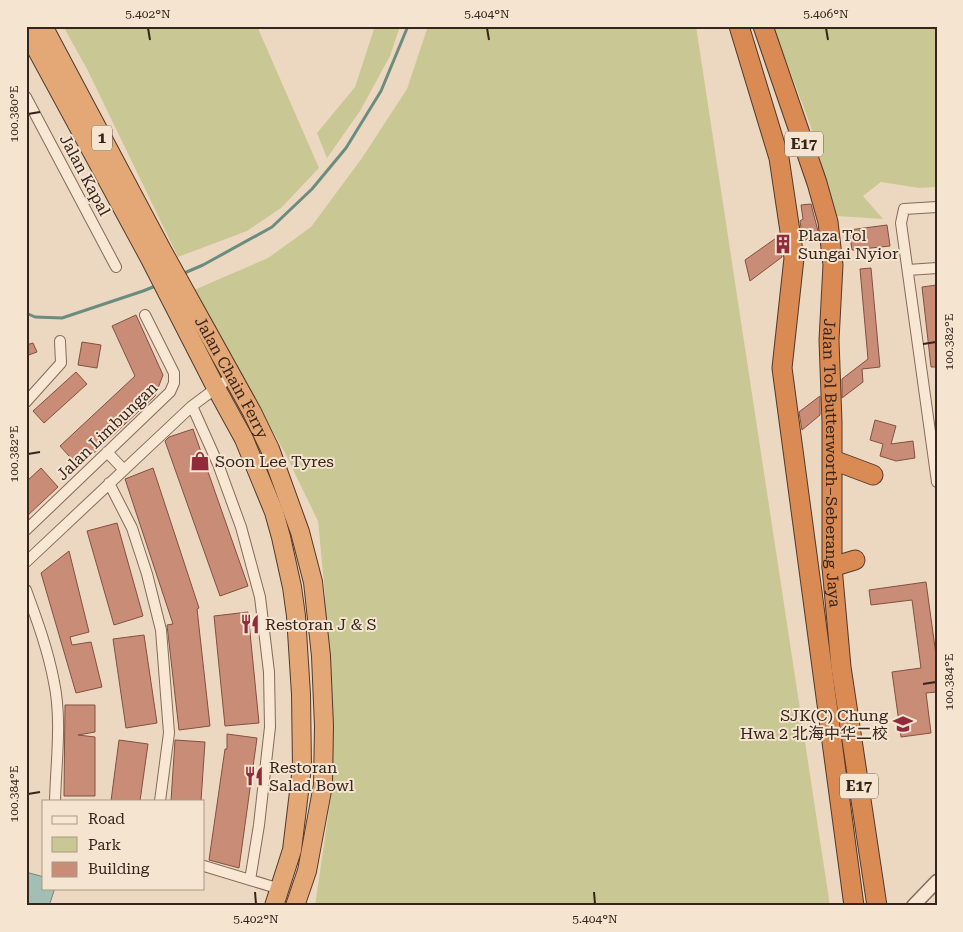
<svg xmlns="http://www.w3.org/2000/svg" width="963" height="932" viewBox="0 0 963 932" font-family="'Roboto Serif','Noto Sans SC',serif">
<style>
.green{fill:#c9c895}
.water{fill:#a3beb2;stroke:#6b8c7f}
.lines{fill:none;stroke-linecap:round;stroke-linejoin:round}
.stream{stroke:#6b8c7f;stroke-width:3}
.building{fill:#c98d77;stroke:#835040}
.minor-casing{stroke:#846a59;stroke-width:12}
.tertiary-casing{stroke:#846a59;stroke-width:15}
.trunk-casing{stroke:#52392d;stroke-width:20}
.motorway-casing{stroke:#52392d;stroke-width:21}
.minor{stroke:#f7e7d3;stroke-width:10}
.tertiary{stroke:#f7e7d3;stroke-width:12}
.trunk{stroke:#e4a876;stroke-width:18}
.motorway{stroke:#da8a53;stroke-width:19}
.ticks{fill:none;stroke:#35251d;stroke-width:2}
.labels{text-anchor:middle;dominant-baseline:central;stroke-width:4;stroke-linejoin:round;paint-order:stroke}
.shield{fill:#f4e4d0;stroke:#6e5e53;stroke-width:1}
.shield-label{font-size:15px;font-weight:bold;fill:#35251d}
.street-label{font-size:16px;fill:#35251d;stroke:#f4e4d0}
.poi-label{font-size:16px;fill:#35251d;stroke:#f4e4d0;text-anchor:start}
.neatline{fill:none;stroke:#35251d;stroke-width:2}
.ticks-label{font-size:12px;text-anchor:middle;fill:#35251d}
</style>
<rect width="100%" height="100%" fill="#ecd8c0"/>
<path class="green" d="M 63,26 L 257,26 L 319,168 L 281,208 L 247,231 L 178,257 L 87,69 Z
M 375,26 L 400,26 L 390,56 L 360,111 L 327,158 L 317,133 L 355,87 Z
M 428,26 L 696,26 L 830,906 L 315,906 L 331,796 L 325,594 L 318,521 L 285,453 L 194,290 L 268,258 L 311,227 L 362,158 L 407,89 Z
M 773,26 L 937,26 L 937,187 L 919,188 L 881,182 L 863,196 L 883,219 L 836,216 L 811,127 Z"/>
<path class="water" d="M 26,872 L 44,877 L 44,888 L 55,888 L 49,906 L 26,906 Z"/>
<g class="lines">
<path class="stream" d="M 182,274 L 203,265 L 272,227 L 312,189 L 346,148 L 381,91 L 408,26
M 26,313 L 35,317 L 62,318 L 143,291 L 158,285"/>
</g>
<path class="building" d="M 811,204 L 818,231 L 803,242 L 800,221 L 803,219 L 801,205 Z
M 887,225 L 890,246 L 852,250 L 849,230 Z
M 779,236 L 782,257 L 750,281 L 745,260 Z
M 871,268 L 880,367 L 862,369 L 863,382 L 842,398 L 842,379 L 868,359 L 860,269 Z
M 937,285 L 937,367 L 931,367 L 922,287 Z
M 136,315 L 163,375 L 155,396 L 79,467 L 60,446 L 135,376 L 112,326 Z
M 82,342 L 101,345 L 97,368 L 78,365 Z
M 33,343 L 37,352 L 26,356 L 26,345 Z
M 76,372 L 87,384 L 44,423 L 33,411 Z
M 820,396 L 820,415 L 802,430 L 799,412 Z
M 875,420 L 896,426 L 891,444 L 913,441 L 915,458 L 896,461 L 880,456 L 883,444 L 870,440 Z
M 193,429 L 248,586 L 220,596 L 165,441 L 169,437 Z
M 41,468 L 58,487 L 26,517 L 26,482 Z
M 153,468 L 199,608 L 197,609 L 210,726 L 179,730 L 167,625 L 173,624 L 125,479 Z
M 117,523 L 143,616 L 114,625 L 87,531 Z
M 69,551 L 89,632 L 70,637 L 72,645 L 91,642 L 102,687 L 76,693 L 41,573 Z
M 926,582 L 937,662 L 937,692 L 926,693 L 931,733 L 901,737 L 892,672 L 921,668 L 912,600 L 871,605 L 869,590 Z
M 248,612 L 259,723 L 225,726 L 214,616 Z
M 144,635 L 157,723 L 126,728 L 113,639 Z
M 65,705 L 95,705 L 95,732 L 78,735 L 95,737 L 95,796 L 64,796 Z
M 227,734 L 257,738 L 239,868 L 209,860 L 225,749 L 227,749 Z
M 119,740 L 148,744 L 140,801 L 111,801 Z
M 175,740 L 205,742 L 201,801 L 171,801 Z"/>
<g class="lines">
<defs>
<path id="minor" d="M 26,97 L 116,267
M 937,207 L 904,209 L 901,223 L 937,482
M 908,270 L 937,268
M 26,402 L 61,363 L 60,341
M 192,406 L 218,464 L 241,527 L 260,597 L 269,672 L 270,727 L 259,825 L 250,880
M 107,452 L 124,470
M 109,483 L 132,528 L 147,574 L 161,630 L 169,733 L 160,801
M 26,530 L 170,392 L 174,383 L 174,373 L 145,315
M 26,562 L 192,406 L 231,377
M 26,590 C 37,620 48,650 54,682 C 62,720 56,762 55,801
M 204,866 L 280,889"/>
<path id="tertiary" d="M 913,906 L 937,881"/>
<g id="trunk">
<path id="s1" d="M 43,26 L 162,250 L 252,412 L 270,449 L 300,532 L 313,582 L 321,656 L 324,726 L 323,785 L 307,871 L 295,906"/>
<path d="M 26,30 L 149,257 L 216,388 L 244,439 L 274,512 L 281,537 L 292,587 L 296,616 L 301,694 L 302,767 L 292,850 L 274,906"/>
</g>
<g id="motorway">
<path d="M 739,26 L 779,158 L 794,258 L 782,368 L 854,906"/>
<path id="s2" d="M 763,26 L 817,183 L 828,222 L 833,265 L 829,340 L 832,422 L 832,567 L 841,667 L 877,906"/>
<path d="M 833,460 L 873,475"/>
<path d="M 832,567 L 855,560"/>
</g>
</defs>
<use href="#minor" class="minor-casing"/>
<use href="#tertiary" class="tertiary-casing"/>
<use href="#trunk" class="trunk-casing"/>
<use href="#motorway" class="motorway-casing"/>
<use href="#minor" class="minor"/>
<use href="#tertiary" class="tertiary"/>
<use href="#trunk" class="trunk"/>
<use href="#motorway" class="motorway"/>
</g>
<path class="ticks" d="M 148,28 L 150,40M 487,28 L 489,40M 826,28 L 828,40M 28,114 L 40,112M 923,344 L 936,342M 28,454 L 40,452M 923,684 L 936,682M 28,794 L 40,792M 255,892 L 256,904M 594,892 L 595,904"/>
<defs>
<symbol id="building-bare" viewBox="-9 -9 18 18"><path d="M-4-6H4V6H1V3H-1V6H-4ZM-2.5-4.3h1.7v1.8h-1.7ZM.8-4.3h1.7v1.8H.8ZM-2.5-1h1.7V.8h-1.7ZM.8-1h1.7V.8H.8Z" fill="#912b3b" stroke="#f4e4d0" stroke-width="2.5" paint-order="stroke"/></symbol>
<symbol id="shop-bare" viewBox="-9 -9 18 18"><path d="M-5-2.5h2.3a2.7 3.5 0 0 1 5.4 0H5L5.5 6h-11ZM-1.5-2.5h3a1.5 2.3 0 0 0-3 0Z" fill="#912b3b" stroke="#f4e4d0" stroke-width="2.5" paint-order="stroke"/></symbol>
<symbol id="restaurant-bare" viewBox="-9 -9 18 18"><path d="M-5-6h1v4h1v-4h1v4h1v-4h1v5L-1.5 .5V6h-2V.5L-5-1ZM5-6V6H3V1.5H1.5Q1.5-4 5-6Z" fill="#912b3b" stroke="#f4e4d0" stroke-width="2.5" paint-order="stroke"/></symbol>
<symbol id="school-bare" viewBox="-9 -9 18 18"><path d="M0-5L7-2L0 1L-7-2ZM-4 1L0 2.5L4 1V4Q0 6-4 4Z" fill="#912b3b" stroke="#f4e4d0" stroke-width="2.5" paint-order="stroke"/></symbol>
</defs>
<g fill-rule="evenodd">
<use href="#building-bare" x="769" y="230" width="28" height="28"/>
<use href="#shop-bare" x="186" y="447" width="28" height="28"/>
<use href="#restaurant-bare" x="236" y="610" width="28" height="28"/>
<use href="#school-bare" x="889" y="710" width="28" height="28"/>
<use href="#restaurant-bare" x="240" y="762" width="28" height="28"/>
</g>
<g class="labels">
<g class="shield">
<rect x="92" y="125.5" width="20" height="25" rx="4"/>
<rect x="785" y="131.5" width="38" height="25" rx="4"/>
<rect x="840" y="773.5" width="38" height="25" rx="4"/>
</g>
<g class="shield-label">
<text x="102" y="138">1</text>
<text x="804" y="144">E17</text>
<text x="859" y="786">E17</text>
</g>
<g class="street-label">
<text transform="translate(85 175) rotate(62)">Jalan Kapal</text>
<text stroke="none"><textPath href="#s1" startOffset="399">Jalan Chain Ferry</textPath></text>
<text transform="translate(107 431) rotate(-44)">Jalan Limbungan</text>
<text stroke="none"><textPath href="#s2" startOffset="448">Jalan Tol Butterworth–Seberang Jaya</textPath></text>
</g>
<g class="poi-label">
<text x="798" y="235">Plaza Tol<tspan x="798" dy="18">Sungai Nyior</tspan></text>
<text x="215" y="461">Soon Lee Tyres</text>
<text x="265" y="624">Restoran J &amp; S</text>
<text x="888" y="715" text-anchor="end">SJK(C) Chung<tspan x="888" dy="18">Hwa 2 北海中华二校</tspan></text>
<text x="269" y="767">Restoran<tspan x="269" dy="18">Salad Bowl</tspan></text>
</g>
</g>
<rect width="963" height="932" fill="none" stroke="#f4e4d0" stroke-width="55"/>
<rect x="42" y="800" width="162" height="90" fill="#f4e4d0" stroke="#a89888"/>
<rect x="52" y="816" width="25" height="8" fill="#f7e7d3" stroke="#a89888"/>
<text x="88" y="824" font-size="15" fill="#35251d">Road</text>
<rect x="52" y="837" width="25" height="15" fill="#c9c895" stroke="#a89888"/>
<text x="88" y="850" font-size="15" fill="#35251d">Park</text>
<rect x="52" y="862" width="25" height="15" fill="#c98d77" stroke="#a89888"/>
<text x="88" y="874" font-size="15" fill="#35251d">Building</text>
<rect x="28" y="28" width="908" height="876" class="neatline"/>
<g class="ticks-label">
<text x="148" y="18">5.402°N</text>
<text x="487" y="18">5.404°N</text>
<text x="826" y="18">5.406°N</text>
<text transform="translate(14 114) rotate(-90)" y="4">100.380°E</text>
<text transform="translate(949 342) rotate(-90)" y="4">100.382°E</text>
<text transform="translate(14 454) rotate(-90)" y="4">100.382°E</text>
<text transform="translate(949 682) rotate(-90)" y="4">100.384°E</text>
<text transform="translate(14 794) rotate(-90)" y="4">100.384°E</text>
<text x="256" y="923">5.402°N</text>
<text x="595" y="923">5.404°N</text>
</g>
</svg>
